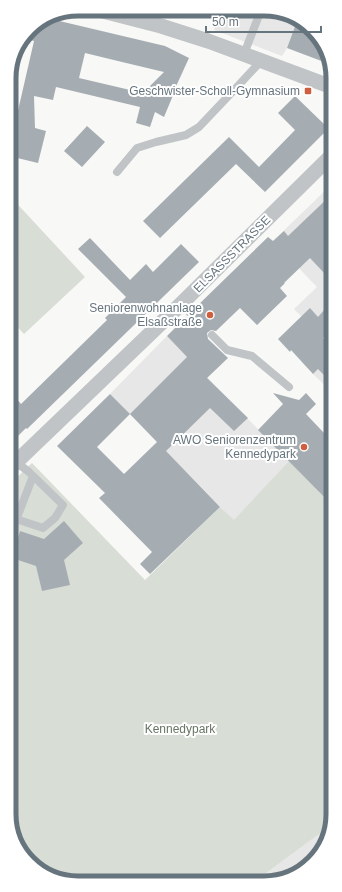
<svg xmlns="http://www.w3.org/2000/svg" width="342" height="892" viewBox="0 0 342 892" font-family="Arial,sans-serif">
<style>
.built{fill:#e6e7e6}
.green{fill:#d8ddd6}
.building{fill:#a6adb2;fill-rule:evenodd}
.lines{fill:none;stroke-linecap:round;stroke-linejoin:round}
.lane{stroke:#c0c4c7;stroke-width:8}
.street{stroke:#c0c4c7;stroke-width:15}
.poi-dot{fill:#cf5e3f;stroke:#fff;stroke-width:1.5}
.labels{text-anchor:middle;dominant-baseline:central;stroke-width:4;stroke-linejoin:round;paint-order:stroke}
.poi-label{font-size:12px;fill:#66747d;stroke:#fff;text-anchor:end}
.street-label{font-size:12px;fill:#66747d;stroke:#fff}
.park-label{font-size:12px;fill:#687665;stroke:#fff}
.rim{fill:none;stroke:#66747d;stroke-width:5}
</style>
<rect width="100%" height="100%" fill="#f8f8f6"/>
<path class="built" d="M 218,10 L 278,10 L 297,21 L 287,48 L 282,56 L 214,30 Z
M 332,184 L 332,347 L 294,309 L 317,287 L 273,241 Z
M 167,336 L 289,461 L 234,521 L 110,394 Z
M 332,355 L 332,392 L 313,374 Z
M 330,826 L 316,859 L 278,882 L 254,882 Z"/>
<path class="green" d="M 9,195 L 85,277 L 24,334 L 10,319 Z
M 289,461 L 332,505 L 333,819 L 330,826 L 254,882 L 64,882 L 29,863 L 10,828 L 10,484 L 32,463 L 145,580 L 220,507 L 234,520 Z"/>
<path class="building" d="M 51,19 L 165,46 L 189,58 L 173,93 L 174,93 L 164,117 L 155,112 L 150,127 L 136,123 L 140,107 L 56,87 L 53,100 L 34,96 L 35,128 L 46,131 L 38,163 L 9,156 L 9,127 L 14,128 L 34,41 L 23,38 L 32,26 ZM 85,53 L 122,62 L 164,72 L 143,93 L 79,78 Z
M 297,21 L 313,29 L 332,65 L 287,48 Z
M 295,96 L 325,125 L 325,132 L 265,192 L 236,164 L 160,238 L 143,221 L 229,137 L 259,167 L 295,130 L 278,113 Z
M 87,126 L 105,142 L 82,167 L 64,151 Z
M 332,194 L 332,267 L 325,274 L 310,258 L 284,283 L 285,283 L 280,288 L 287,296 L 257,325 L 240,308 L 216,331 L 211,330 L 207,333 L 208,339 L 228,358 L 207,378 L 248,418 L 234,431 L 210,408 L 166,451 L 220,507 L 150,574 L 140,564 L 152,552 L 99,498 L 105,493 L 57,446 L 110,394 L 130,414 L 187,357 L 167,336 L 186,317 L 189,318 L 194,317 L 195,314 L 194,309 L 268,237 L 273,241 L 284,231 L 288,236 ZM 130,414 L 157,442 L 124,474 L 97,447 Z
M 90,238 L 130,280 L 146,264 L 153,272 L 181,244 L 199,262 L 27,429 L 26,428 L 18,436 L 11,434 L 10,429 L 10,391 L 21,404 L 107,320 L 105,318 L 126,297 L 78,249 Z
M 332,301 L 332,329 L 323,338 L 332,347 L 332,383 L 318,369 L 313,374 L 291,350 L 290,352 L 278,339 L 310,308 L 318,317 Z
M 273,393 L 299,400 L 306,393 L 316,404 L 306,414 L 324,433 L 332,424 L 332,505 L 258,430 L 283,404 Z
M 64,521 L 83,543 L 64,560 L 70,585 L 42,591 L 36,566 L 12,558 L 20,531 L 44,539 Z"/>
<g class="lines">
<path class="lane" d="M 244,54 L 261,10
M 322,165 L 332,175
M 117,172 L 137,148 L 156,142 L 186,135 L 199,127 L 236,88 L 261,61
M 181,304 L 190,313
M 212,335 L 227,350 L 252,356 L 289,387
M 16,462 L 29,472 L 63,505 L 55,518 L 43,528 L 16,519
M 10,536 L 33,476"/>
<path class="street" d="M 95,9 L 161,26 L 208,41 L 332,87
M 10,468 L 181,304 L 332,155"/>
</g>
<g class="poi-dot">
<rect x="304" y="87" width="8" height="8" rx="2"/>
<circle cx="210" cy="315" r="4"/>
<circle cx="304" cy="447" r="4"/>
</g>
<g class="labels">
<g class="poi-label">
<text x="300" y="91">Geschwister-Scholl-Gymnasium</text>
<text x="202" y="308">Seniorenwohnanlage<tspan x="202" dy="14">Elsaßstraße</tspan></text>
<text x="296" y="440">AWO Seniorenzentrum<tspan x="296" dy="14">Kennedypark</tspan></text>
</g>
<g class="street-label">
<text transform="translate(232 254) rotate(-45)">ELSASSSTRASSE</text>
</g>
<g class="park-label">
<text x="180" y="729">Kennedypark</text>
</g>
</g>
<path d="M0 0H342V892H0ZM78 16H264A62 62 0 0 1 326 78V814A62 62 0 0 1 264 876H78A62 62 0 0 1 16 814V78A62 62 0 0 1 78 16Z" fill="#fff" fill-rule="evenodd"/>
<path class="rim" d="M78 16H264A62 62 0 0 1 326 78V814A62 62 0 0 1 264 876H78A62 62 0 0 1 16 814V78A62 62 0 0 1 78 16Z"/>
<path d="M206 26v6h115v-6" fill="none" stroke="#66747d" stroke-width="2"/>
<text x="212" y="26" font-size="12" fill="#66747d" stroke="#ffffff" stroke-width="3" paint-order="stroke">50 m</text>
</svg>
